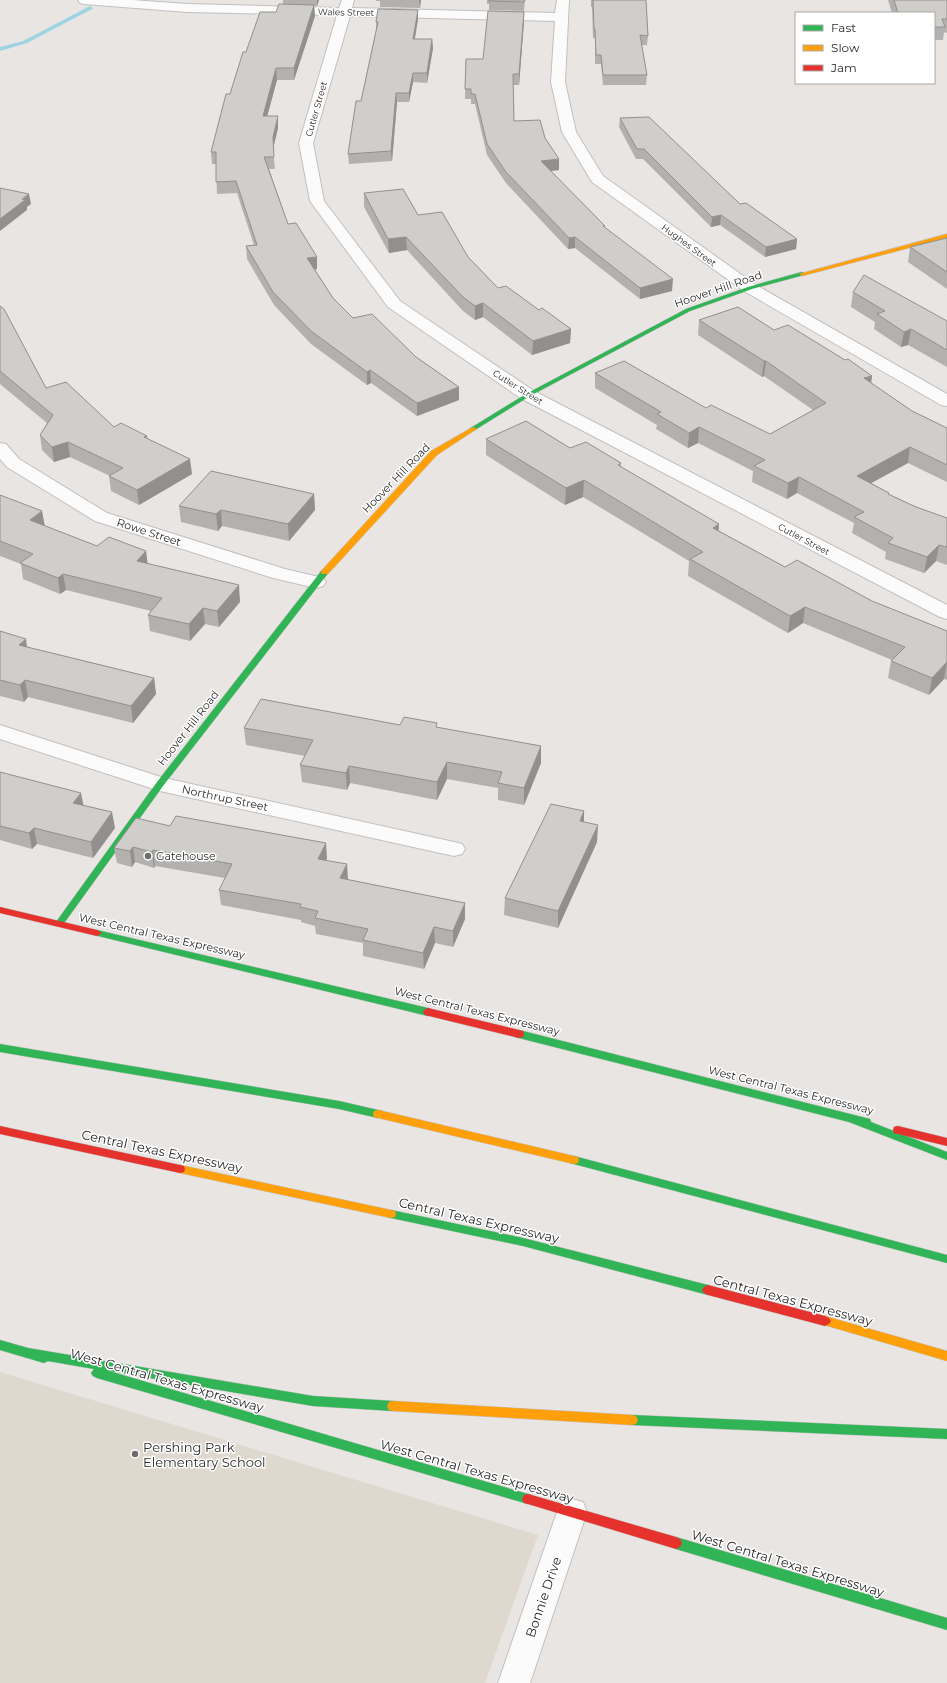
<svg xmlns="http://www.w3.org/2000/svg" width="947" height="1683" viewBox="0 0 947 1683" font-family="Montserrat,sans-serif">
<style>
.education{fill:#dfd8cf}
.lines{fill:none;stroke-linecap:round;stroke-linejoin:round}
.stream{fill:#9ed4e1;fill-rule:evenodd}
.street-casing{stroke:#c1c0c0;stroke-width:2}
.fast-casing{stroke:#c1c0c0;stroke-width:1}
.slow-casing{stroke:#c1c0c0;stroke-width:1}
.jam-casing{stroke:#c1c0c0;stroke-width:1}
.street{fill:#fcfbfb;fill-rule:evenodd}
.fast{fill:#30b455;fill-rule:evenodd}
.slow{fill:#ff9f0a;fill-rule:evenodd}
.jam{fill:#e5322d;fill-rule:evenodd}
.wall{fill:#b3b1af}
.shaded-wall{fill:#92908e}
.building{fill:#d0cecb;stroke:#92908e}
.poi-dot{fill:#6d6c6b;stroke:#fff;stroke-width:1.5}
.labels{text-anchor:middle;dominant-baseline:central;stroke-width:3;stroke-linejoin:round;paint-order:stroke}
.far-street-label{font-size:9px;fill:#2b2b2b;stroke:#fff}
.street-label{font-size:11px;fill:#2b2b2b;stroke:#fff}
.poi-label{font-size:11px;fill:#2b2b2b;stroke:#fff;text-anchor:start}
.near-street-label{font-size:13px;fill:#2b2b2b;stroke:#fff}
.near-poi-label{font-size:13px;fill:#2b2b2b;stroke:#fff;text-anchor:start}
</style>
<rect width="100%" height="100%" fill="#e8e5e2"/>
<path class="education" d="M 0,1372 L 538,1535 L 485,1683 L 0,1683 Z"/>
<g class="lines">
<path class="stream" d="M 90,6 L 93,8 L 92,9 L 27,43 L 0,51 L 0,47 L 23,41 Z"/>
<defs>
<path id="street" d="M 78,0 L 132,0 L 187,4 L 339,8 L 342,0 L 354,0 L 352,8 L 555,13 L 557,0 L 569,0 L 565,82 L 576,132 L 603,176 L 756,285 L 947,394 L 947,406 L 941,405 L 744,291 L 592,182 L 562,132 L 551,82 L 555,21 L 350,16 L 313,143 L 324,201 L 400,301 L 534,391 L 947,605 L 947,619 L 940,617 L 522,399 L 388,307 L 310,201 L 299,143 L 337,15 L 187,12 L 84,4 L 80,3 Z
M 0,443 L 6,444 L 19,459 L 107,513 L 285,569 L 323,578 L 326,582 L 323,586 L 316,588 L 273,578 L 95,521 L 7,467 L 0,459 Z
M 0,725 L 164,778 L 454,842 L 462,844 L 465,849 L 462,854 L 454,856 L 160,791 L 0,739 Z
M 572,1499 L 583,1502 L 587,1512 L 530,1683 L 498,1683 L 557,1512 L 561,1502 Z"/>
<path id="fast" d="M 802,272 L 804,273 L 804,275 L 752,289 L 690,311 L 530,396 L 475,430 L 473,431 L 469,429 L 526,394 L 686,309 L 748,287 Z
M 322,570 L 325,570 L 329,572 L 163,786 L 62,926 L 56,926 L 54,924 L 56,922 L 157,782 Z
M 97,930 L 428,1008 L 431,1009 L 433,1012 L 431,1015 L 428,1016 L 94,935 L 92,933 L 94,931 Z
M 519,1030 L 866,1118 L 870,1119 L 871,1122 L 947,1152 L 947,1160 L 849,1122 L 515,1037 L 514,1034 L 515,1031 Z
M 0,1044 L 339,1101 L 378,1110 L 382,1111 L 383,1114 L 382,1117 L 378,1118 L 339,1109 L 0,1052 Z
M 574,1156 L 947,1255 L 947,1263 L 570,1163 L 569,1160 L 570,1157 Z
M 391,1210 L 523,1238 L 708,1285 L 712,1287 L 714,1290 L 712,1293 L 708,1295 L 523,1246 L 391,1218 L 387,1217 L 386,1214 L 387,1211 Z
M 0,1340 L 28,1348 L 313,1396 L 393,1401 L 397,1402 L 399,1406 L 397,1410 L 393,1411 L 313,1406 L 109,1371 L 528,1494 L 532,1495 L 534,1499 L 532,1503 L 528,1504 L 97,1378 L 93,1376 L 91,1373 L 94,1369 L 48,1361 L 44,1363 L 0,1350 Z
M 632,1415 L 947,1429 L 947,1439 L 632,1425 L 628,1424 L 626,1420 L 628,1416 Z
M 676,1537 L 947,1618 L 947,1630 L 676,1549 L 672,1547 L 670,1543 L 672,1539 Z"/>
<path id="slow" d="M 947,234 L 947,238 L 802,276 L 799,274 Z
M 473,427 L 477,429 L 475,430 L 437,455 L 328,574 L 322,574 L 321,572 L 322,570 L 431,451 Z
M 378,1110 L 574,1156 L 578,1157 L 579,1160 L 578,1163 L 574,1164 L 374,1117 L 373,1114 L 374,1111 Z
M 180,1165 L 391,1210 L 395,1211 L 396,1214 L 395,1217 L 391,1218 L 180,1173 L 176,1172 L 175,1169 L 176,1166 Z
M 825,1316 L 947,1351 L 947,1361 L 821,1324 L 819,1321 L 821,1318 Z
M 393,1401 L 632,1415 L 636,1416 L 638,1420 L 636,1424 L 632,1425 L 393,1411 L 389,1410 L 387,1406 L 389,1402 Z"/>
<path id="jam" d="M 0,907 L 97,930 L 102,933 L 97,936 L 0,913 Z
M 428,1008 L 519,1030 L 523,1031 L 524,1034 L 523,1037 L 519,1038 L 425,1015 L 423,1012 L 425,1009 Z
M 0,1126 L 180,1165 L 184,1166 L 185,1169 L 184,1172 L 180,1173 L 0,1134 Z
M 898,1126 L 947,1138 L 947,1146 L 894,1133 L 893,1130 L 894,1127 Z
M 708,1285 L 825,1316 L 829,1318 L 831,1321 L 829,1324 L 825,1326 L 708,1295 L 704,1293 L 702,1290 L 704,1287 Z
M 528,1494 L 676,1537 L 680,1539 L 682,1543 L 680,1547 L 676,1549 L 528,1504 L 524,1503 L 522,1499 L 524,1495 Z"/>
</defs>
<use href="#street" class="street-casing"/>
<use href="#fast" class="fast-casing"/>
<use href="#slow" class="slow-casing"/>
<use href="#jam" class="jam-casing"/>
<use href="#street" class="street"/>
<use href="#fast" class="fast"/>
<use href="#slow" class="slow"/>
<use href="#jam" class="jam"/>
</g>
<path class="wall" d="M 283,0 L 319,0 L 317,6 L 314,6 L 315,16 L 294,80 L 277,80 L 267,116 L 278,128 L 273,149 L 275,169 L 269,169 L 288,224 L 317,269 L 315,270 L 333,298 L 353,318 L 416,357 L 459,387 L 459,400 L 417,416 L 371,383 L 367,385 L 311,344 L 274,305 L 247,259 L 246,246 L 254,245 L 237,193 L 217,194 L 216,164 L 212,164 L 211,152 L 230,94 L 246,52 L 276,12 L 283,4 Z
M 376,0 L 421,0 L 420,8 L 380,7 L 380,1 L 376,1 Z
M 487,0 L 525,0 L 524,11 L 489,10 L 489,4 L 487,4 Z
M 591,0 L 646,0 L 648,36 L 647,45 L 641,45 L 647,75 L 646,85 L 603,85 L 601,64 L 595,64 L 595,38 L 593,38 L 592,7 L 591,7 Z
M 888,0 L 947,0 L 947,33 L 944,32 L 943,40 L 934,40 L 934,13 L 892,13 Z
M 418,10 L 418,19 L 415,39 L 432,39 L 433,48 L 427,83 L 413,82 L 409,102 L 397,102 L 392,161 L 349,164 L 348,154 L 361,101 L 376,30 L 376,22 Z
M 524,12 L 524,22 L 519,85 L 513,85 L 514,121 L 545,138 L 559,170 L 550,171 L 604,227 L 672,291 L 640,299 L 575,248 L 568,249 L 506,183 L 487,155 L 475,104 L 471,104 L 471,99 L 465,99 L 466,59 L 483,59 Z
M 620,118 L 740,204 L 797,239 L 796,249 L 765,257 L 720,225 L 711,227 L 643,159 L 636,159 L 619,127 Z
M 364,193 L 418,215 L 468,257 L 498,288 L 539,310 L 571,329 L 570,343 L 532,355 L 483,317 L 475,320 L 463,311 L 407,250 L 389,253 L 364,207 Z
M 947,238 L 947,289 L 908,262 L 910,247 Z
M 853,292 L 947,321 L 947,367 L 908,345 L 901,347 L 874,329 L 875,322 L 851,307 Z
M 0,306 L 46,388 L 114,427 L 147,436 L 148,439 L 192,474 L 139,505 L 111,491 L 109,476 L 110,476 L 70,457 L 54,462 L 42,450 L 40,435 L 47,423 L 0,384 Z
M 699,320 L 774,330 L 845,360 L 872,376 L 871,383 L 912,411 L 947,428 L 947,482 L 908,463 L 871,483 L 889,493 L 889,494 L 916,507 L 947,518 L 947,565 L 936,561 L 924,573 L 885,559 L 886,552 L 852,533 L 854,523 L 797,493 L 787,499 L 752,482 L 753,471 L 698,443 L 688,448 L 656,429 L 657,425 L 595,388 L 595,373 L 706,408 L 770,434 L 813,410 L 764,376 L 762,377 L 698,335 Z
M 486,439 L 570,448 L 621,463 L 621,467 L 719,531 L 785,567 L 947,631 L 947,680 L 944,679 L 929,695 L 888,678 L 891,661 L 892,660 L 803,623 L 788,633 L 688,576 L 689,561 L 583,497 L 565,505 L 486,455 Z
M 314,494 L 315,510 L 289,541 L 222,526 L 218,531 L 181,522 L 179,506 Z
M 0,495 L 42,511 L 44,526 L 97,546 L 146,551 L 147,563 L 240,602 L 219,627 L 205,624 L 190,641 L 150,631 L 148,615 L 151,611 L 66,590 L 60,594 L 23,579 L 21,564 L 0,556 Z
M 0,631 L 27,647 L 154,678 L 156,694 L 133,723 L 28,697 L 24,702 L 0,696 Z
M 400,725 L 437,728 L 541,746 L 541,763 L 524,805 L 498,800 L 498,788 L 447,779 L 437,800 L 350,783 L 347,790 L 302,782 L 300,765 L 305,756 L 246,745 L 244,728 Z
M 0,772 L 83,806 L 115,828 L 93,858 L 37,844 L 32,849 L 0,840 Z
M 584,811 L 584,822 L 597,842 L 558,928 L 504,915 L 505,898 Z
M 170,826 L 327,858 L 326,860 L 348,880 L 465,919 L 453,947 L 435,943 L 424,969 L 363,956 L 363,943 L 316,934 L 315,926 L 301,922 L 301,920 L 221,905 L 219,890 L 225,878 L 155,866 L 154,868 L 135,862 L 132,867 L 117,863 L 114,848 Z"/>
<path class="shaded-wall" d="M 317,0 L 319,0 L 317,6 Z
M 419,0 L 421,0 L 420,8 Z
M 314,5 L 315,16 L 294,80 L 294,68 Z
M 418,10 L 418,19 L 413,48 L 413,39 Z
M 524,12 L 524,22 L 519,85 L 519,74 Z
M 432,39 L 433,48 L 427,83 L 427,73 Z
M 276,68 L 277,80 L 264,128 L 263,116 Z
M 413,73 L 413,82 L 409,102 L 409,93 Z
M 396,93 L 397,102 L 392,161 L 391,151 Z
M 278,116 L 278,128 L 273,149 L 273,137 Z
M 559,159 L 559,170 L 541,172 L 541,161 Z
M 29,194 L 31,204 L 27,207 L 27,210 L 0,231 L 0,219 Z
M 721,215 L 720,225 L 711,227 L 712,217 Z
M 406,237 L 407,250 L 389,253 L 388,239 Z
M 575,237 L 575,248 L 568,249 L 569,238 Z
M 797,239 L 796,249 L 765,257 L 766,247 Z
M 317,257 L 317,269 L 308,271 L 307,258 Z
M 673,279 L 672,291 L 640,299 L 640,288 Z
M 483,303 L 483,317 L 475,320 L 475,306 Z
M 571,329 L 570,343 L 532,355 L 533,341 Z
M 911,329 L 908,345 L 901,347 L 904,332 Z
M 764,361 L 766,361 L 764,376 L 762,377 Z
M 370,370 L 371,383 L 367,385 L 367,372 Z
M 872,376 L 870,391 L 864,378 Z
M 459,387 L 459,400 L 417,416 L 417,403 Z
M 699,427 L 698,443 L 688,448 L 689,433 Z
M 68,442 L 70,457 L 54,462 L 52,447 Z
M 910,447 L 908,463 L 855,492 L 857,476 Z
M 190,459 L 192,474 L 139,505 L 137,490 Z
M 799,477 L 797,493 L 787,499 L 788,483 Z
M 584,480 L 583,497 L 565,505 L 566,488 Z
M 314,494 L 315,510 L 289,541 L 288,524 Z
M 221,510 L 222,526 L 218,531 L 216,514 Z
M 42,511 L 45,527 L 30,520 Z
M 719,524 L 718,541 L 713,528 Z
M 939,545 L 936,561 L 924,573 L 927,557 Z
M 146,551 L 148,567 L 137,561 Z
M 63,574 L 66,590 L 60,594 L 58,578 Z
M 239,585 L 240,602 L 219,627 L 217,611 Z
M 805,607 L 803,623 L 788,633 L 790,616 Z
M 203,608 L 205,624 L 190,641 L 189,624 Z
M 26,639 L 28,656 L 19,645 Z
M 947,662 L 944,679 L 929,695 L 932,678 Z
M 154,678 L 156,694 L 133,723 L 131,706 Z
M 25,680 L 28,697 L 24,702 L 20,685 Z
M 541,746 L 541,763 L 524,805 L 524,788 Z
M 447,762 L 447,779 L 437,800 L 437,782 Z
M 349,766 L 350,783 L 347,790 L 346,773 Z
M 81,793 L 84,808 L 73,803 Z
M 584,811 L 584,829 L 580,821 Z
M 112,812 L 115,828 L 93,858 L 91,842 Z
M 598,825 L 597,842 L 558,928 L 558,911 Z
M 34,828 L 37,844 L 32,849 L 29,833 Z
M 326,843 L 327,858 L 319,874 L 318,859 Z
M 133,847 L 135,862 L 132,867 L 130,851 Z
M 153,850 L 155,866 L 154,868 L 152,852 Z
M 347,864 L 348,880 L 340,878 Z
M 465,903 L 465,919 L 453,947 L 453,931 Z
M 434,927 L 435,943 L 424,969 L 423,953 Z"/>
<path class="building" d="M 489,0 L 525,0 L 524,2 L 489,1 Z
M 593,0 L 646,0 L 648,36 L 640,35 L 647,75 L 603,75 L 601,55 L 596,55 L 595,29 L 594,29 Z
M 894,0 L 947,0 L 947,19 L 942,19 L 945,27 L 934,27 L 934,13 L 898,13 Z
M 279,4 L 314,5 L 294,68 L 276,68 L 263,116 L 278,116 L 273,137 L 274,157 L 264,157 L 288,224 L 296,223 L 317,257 L 307,258 L 333,298 L 353,318 L 372,314 L 416,357 L 459,387 L 417,403 L 370,370 L 367,372 L 311,331 L 273,292 L 246,246 L 257,245 L 236,181 L 216,182 L 216,152 L 211,152 L 226,94 L 230,94 L 243,52 L 246,52 L 260,12 L 276,12 Z
M 378,9 L 418,10 L 413,39 L 432,39 L 427,73 L 413,73 L 409,93 L 396,93 L 391,151 L 348,154 L 356,101 L 361,101 L 378,22 L 376,22 Z
M 488,11 L 524,12 L 519,74 L 513,74 L 514,121 L 540,120 L 545,138 L 559,159 L 541,161 L 605,226 L 603,226 L 673,279 L 640,288 L 575,237 L 569,238 L 506,172 L 487,144 L 475,94 L 471,94 L 471,89 L 465,89 L 466,59 L 483,59 Z
M 649,117 L 740,204 L 746,203 L 797,239 L 766,247 L 721,215 L 712,217 L 644,149 L 637,149 L 620,118 Z
M 0,188 L 29,194 L 22,199 L 25,200 L 0,219 Z
M 403,189 L 418,215 L 442,212 L 468,257 L 498,288 L 506,286 L 539,310 L 542,308 L 571,329 L 533,341 L 483,303 L 475,306 L 463,297 L 406,237 L 388,239 L 364,193 Z
M 947,238 L 947,272 L 910,247 Z
M 864,275 L 947,321 L 947,350 L 911,329 L 904,332 L 877,314 L 885,311 L 853,292 Z
M 0,306 L 4,309 L 46,388 L 66,382 L 114,427 L 121,423 L 147,436 L 144,437 L 190,459 L 137,490 L 109,476 L 123,468 L 68,442 L 52,447 L 40,435 L 53,415 L 0,371 Z
M 738,307 L 774,330 L 788,325 L 845,360 L 848,359 L 872,376 L 864,378 L 912,411 L 947,428 L 947,465 L 910,447 L 857,476 L 889,493 L 888,494 L 916,507 L 947,518 L 947,547 L 939,545 L 927,557 L 888,543 L 893,538 L 854,517 L 864,512 L 799,477 L 788,483 L 754,466 L 765,460 L 699,427 L 689,433 L 657,414 L 661,412 L 595,373 L 624,361 L 706,408 L 711,405 L 770,434 L 826,403 L 766,361 L 764,361 L 699,320 Z
M 526,421 L 570,448 L 586,442 L 621,463 L 618,465 L 719,524 L 713,528 L 785,567 L 797,560 L 872,601 L 947,631 L 947,662 L 932,678 L 891,661 L 905,647 L 805,607 L 790,616 L 690,559 L 703,552 L 584,480 L 566,488 L 486,439 Z
M 211,471 L 314,494 L 288,524 L 221,510 L 216,514 L 179,506 Z
M 0,495 L 42,511 L 30,520 L 97,546 L 109,537 L 146,551 L 137,561 L 239,585 L 217,611 L 203,608 L 189,624 L 148,615 L 162,598 L 63,574 L 58,578 L 20,563 L 33,554 L 0,541 Z
M 0,631 L 26,639 L 19,645 L 154,678 L 131,706 L 25,680 L 20,685 L 0,680 Z
M 261,699 L 400,725 L 404,717 L 437,723 L 436,727 L 541,746 L 524,788 L 498,783 L 502,772 L 447,762 L 437,782 L 349,766 L 346,773 L 300,765 L 313,740 L 244,728 Z
M 0,772 L 81,793 L 73,803 L 112,812 L 91,842 L 34,828 L 29,833 L 0,826 Z
M 551,804 L 584,811 L 580,821 L 598,825 L 558,911 L 505,898 Z
M 176,816 L 326,843 L 318,859 L 347,864 L 340,878 L 465,903 L 453,931 L 434,927 L 423,953 L 363,940 L 368,929 L 315,918 L 318,911 L 300,907 L 301,904 L 219,890 L 232,864 L 153,850 L 152,852 L 133,847 L 130,851 L 114,848 L 136,818 L 170,826 Z"/>
<g class="poi-dot">
<circle cx="148" cy="856" r="4"/>
<circle cx="135" cy="1454" r="4"/>
</g>
<g class="labels">
<g class="far-street-label">
<text transform="translate(346 12) rotate(1)">Wales Street</text>
<text transform="translate(316 109) rotate(-74)">Cutler Street</text>
<text transform="translate(689 245) rotate(36)">Hughes Street</text>
<text transform="translate(518 387) rotate(32)">Cutler Street</text>
<text transform="translate(804 539) rotate(28)">Cutler Street</text>
</g>
<g class="street-label">
<text transform="translate(718 289) rotate(-19)">Hoover Hill Road</text>
<text transform="translate(396 478) rotate(-46)">Hoover Hill Road</text>
<text transform="translate(149 532) rotate(18)">Rowe Street</text>
<text transform="translate(188 728) rotate(-52)">Hoover Hill Road</text>
<text transform="translate(225 798) rotate(12)">Northrup Street</text>
<text transform="translate(162 936) rotate(13)">West Central Texas Expressway</text>
<text transform="translate(477 1011) rotate(14)">West Central Texas Expressway</text>
<text transform="translate(791 1090) rotate(14)">West Central Texas Expressway</text>
</g>
<g class="poi-label">
<text x="156" y="856">Gatehouse</text>
</g>
<g class="near-street-label">
<text transform="translate(162 1151) rotate(12)">Central Texas Expressway</text>
<text transform="translate(479 1220) rotate(13)">Central Texas Expressway</text>
<text transform="translate(793 1300) rotate(15)">Central Texas Expressway</text>
<text transform="translate(167 1380) rotate(16)">West Central Texas Expressway</text>
<text transform="translate(477 1471) rotate(16)">West Central Texas Expressway</text>
<text transform="translate(788 1563) rotate(17)">West Central Texas Expressway</text>
<text transform="translate(543 1597) rotate(-71)">Bonnie Drive</text>
</g>
<g class="near-poi-label">
<text x="143" y="1447">Pershing Park<tspan x="143" dy="15">Elementary School</tspan></text>
</g>
</g>
<rect x="795" y="12" width="140" height="72" fill="#ffffff" stroke="#aaaaaa"/>
<rect x="803" y="25" width="20" height="6" fill="#30b455" stroke="#aaaaaa"/>
<text x="831" y="32" font-size="12" fill="#2b2b2b">Fast</text>
<rect x="803" y="45" width="20" height="6" fill="#ff9f0a" stroke="#aaaaaa"/>
<text x="831" y="52" font-size="12" fill="#2b2b2b">Slow</text>
<rect x="803" y="65" width="20" height="6" fill="#e5322d" stroke="#aaaaaa"/>
<text x="831" y="72" font-size="12" fill="#2b2b2b">Jam</text>
</svg>
